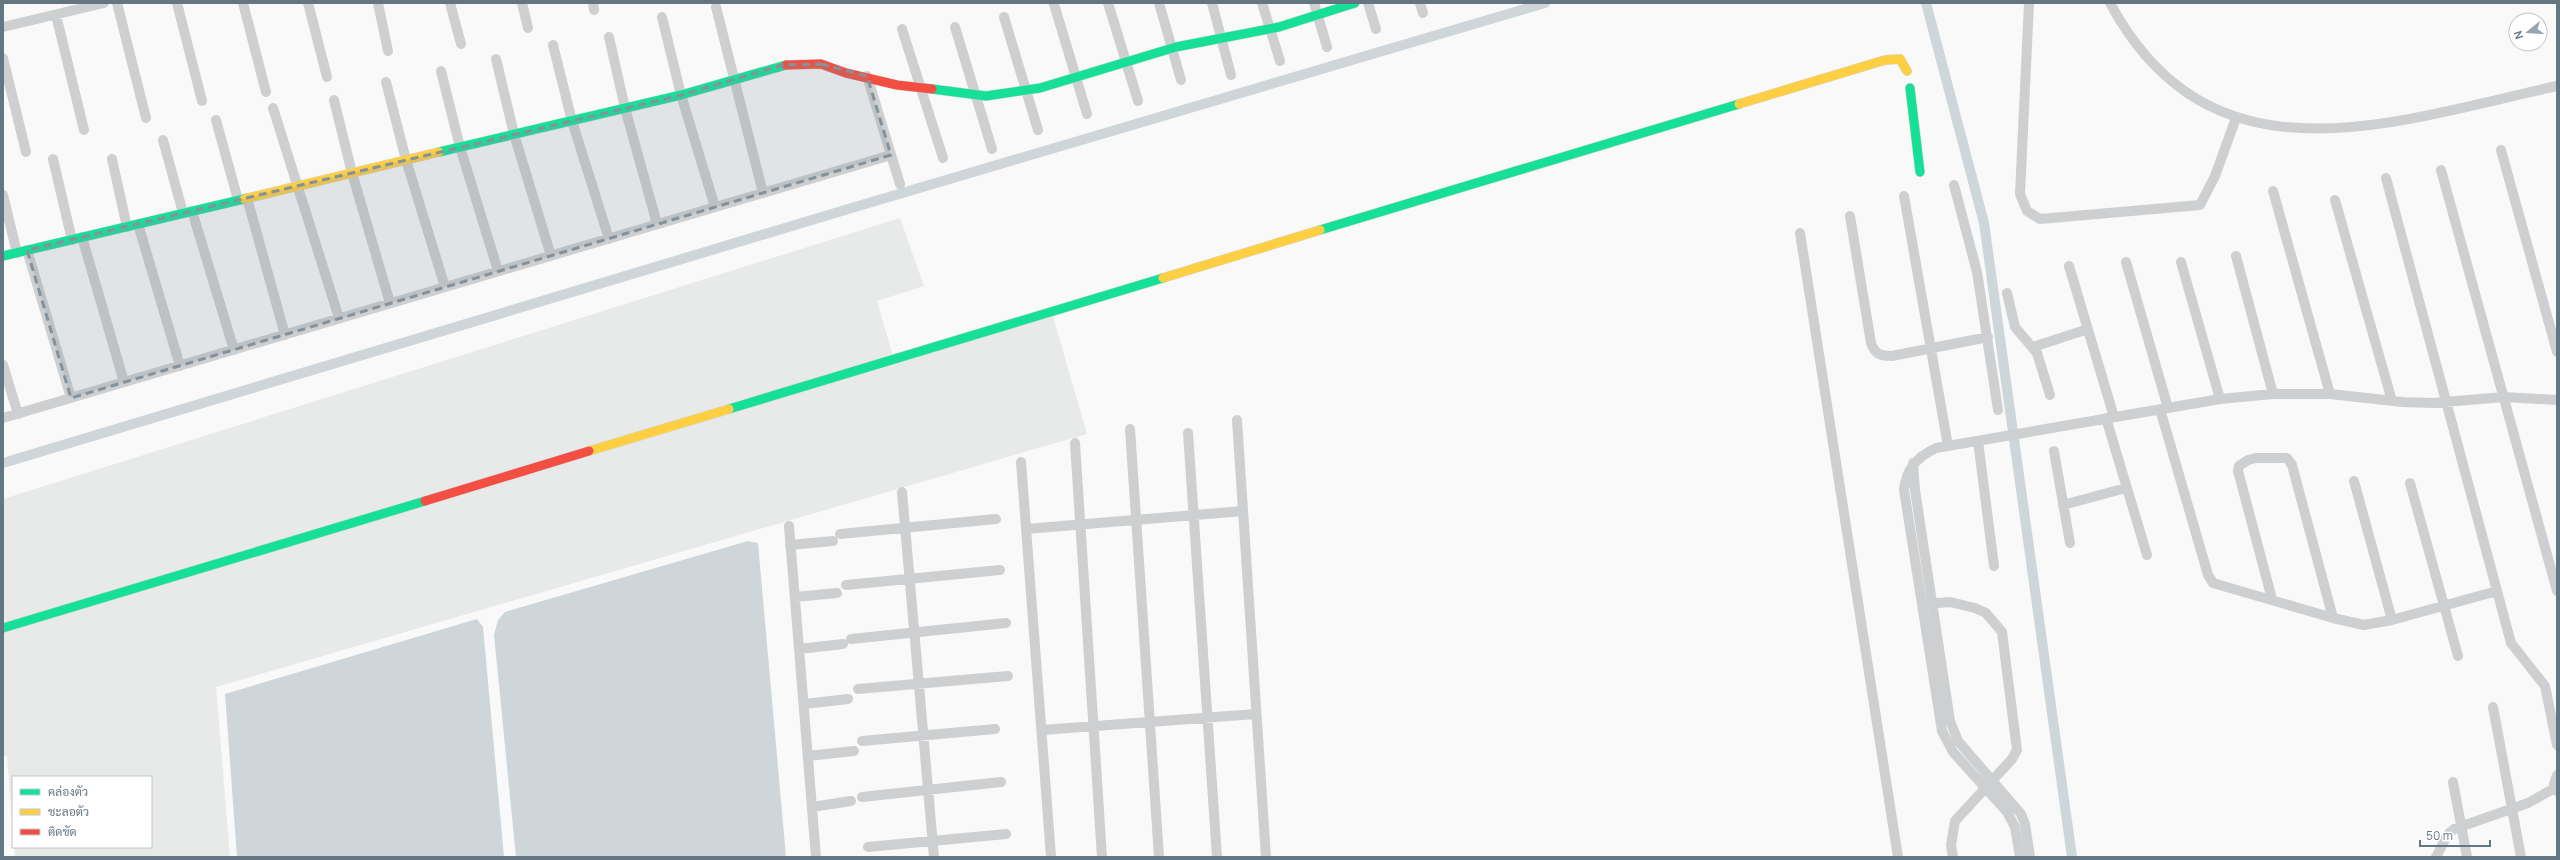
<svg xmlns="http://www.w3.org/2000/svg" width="2560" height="860" viewBox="0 0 2560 860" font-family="Manrope,Sarabun,sans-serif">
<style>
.built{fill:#e8e9e9}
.water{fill:#ced6d9}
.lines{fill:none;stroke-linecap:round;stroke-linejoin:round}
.canal{stroke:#ced6d9;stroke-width:10}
.fast-casing{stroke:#d5d6d7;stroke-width:10}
.slow-casing{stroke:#d5d6d7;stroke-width:10}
.jam-casing{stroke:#d5d6d7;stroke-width:10}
.street{stroke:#cecfd0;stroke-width:10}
.fast{stroke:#16e098;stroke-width:9}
.slow{stroke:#ffcf43;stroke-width:9}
.jam{stroke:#f24e42;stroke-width:9}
.marked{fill:#84929c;fill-opacity:0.2;stroke:#84929c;stroke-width:3;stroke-dasharray:8 5;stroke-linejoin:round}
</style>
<rect width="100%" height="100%" fill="#f9f9f9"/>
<path class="built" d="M 900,218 L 924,286 L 877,301 L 894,360 L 1052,313 L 1087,434 L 216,687 L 230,857 L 15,857 L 14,847 L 151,847 L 151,777 L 13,777 L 13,830 L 7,756 L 3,757 L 3,499 Z"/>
<path class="water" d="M 748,541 L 758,543 L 786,857 L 516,857 L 494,635 L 498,620 L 505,612 Z
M 477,619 L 483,627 L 504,857 L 237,857 L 225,694 Z"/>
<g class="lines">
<path class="canal" d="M 1926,3 L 1984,223 L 2072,857
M 3,463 L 855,207 L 1545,3"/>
<defs>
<path id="fast" d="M 1910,88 L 1920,172
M 932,89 L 986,96 L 1040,88 L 1176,47 L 1279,27 L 1355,3
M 439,152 L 681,95 L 786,65
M 1320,230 L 1739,104
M 3,256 L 244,199
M 729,409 L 1163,278
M 3,628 L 425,501"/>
<path id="slow" d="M 1739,104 L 1885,60 L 1900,59 L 1907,71
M 244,199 L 439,152
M 1163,278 L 1320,230
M 589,451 L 729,409"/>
<path id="jam" d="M 786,65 L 821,64 L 846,73 L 897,85 L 932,89
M 425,501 L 589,451"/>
</defs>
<use href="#fast" class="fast-casing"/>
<use href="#slow" class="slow-casing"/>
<use href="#jam" class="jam-casing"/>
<path class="street" d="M 117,3 L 146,118
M 177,3 L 202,101
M 243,3 L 266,92
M 308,3 L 327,77
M 378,3 L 388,51
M 450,3 L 461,44
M 522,3 L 528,28
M 593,3 L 594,10
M 1108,3 L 1138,101
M 1159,3 L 1181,80
M 1212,3 L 1231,75
M 1262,3 L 1280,61
M 1314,3 L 1327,47
M 1368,3 L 1376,29
M 1420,3 L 1423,13
M 2029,3 L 2020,194 L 2027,211 L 2040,219 L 2200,205 L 2215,176 L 2236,118
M 2110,3 C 2211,191 2392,122 2557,86
M 1054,4 L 1087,114
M 716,7 L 763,193
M 56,15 L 84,130
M 662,17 L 681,95 L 715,207
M 1004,17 L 1038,130
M 3,27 L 104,3
M 955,27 L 992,149
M 902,29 L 943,158
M 609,37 L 625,108 L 657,224
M 553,45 L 572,121 L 609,239
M 3,58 L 26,152
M 496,59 L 514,134 L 551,256
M 441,71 L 460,147 L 498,271
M 867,76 L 900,184
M 386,82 L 406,160 L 445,287
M 334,100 L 352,173 L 390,303
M 273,108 L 339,318
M 216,120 L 238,200
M 163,140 L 183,213
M 2501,150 L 2557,352
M 53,159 L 72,240
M 112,159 L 127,227
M 2441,170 L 2557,591
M 2386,178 L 2511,643 L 2545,686 L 2557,745
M 1954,185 L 1977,272 L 1998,410
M 2273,191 L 2330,394
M 3,195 L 17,253
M 1904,196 L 1948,446
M 247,198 L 285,335
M 2335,200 L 2392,401
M 192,211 L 234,350
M 1850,216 L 1871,343 C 1875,354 1880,356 1892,356 L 1988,337
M 138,224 L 180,366
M 1800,233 L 1898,857
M 82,237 L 124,382
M 27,250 L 71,398
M 2236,256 L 2273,394
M 2126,262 L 2168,408
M 2181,262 L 2220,399
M 2069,266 L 2114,417
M 2007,293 L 2015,327 L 2037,353 L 2050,395
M 2033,347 L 2088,329
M 3,365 L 18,414
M 2160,409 L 2208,575 L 2213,583 L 2333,618 L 2364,625 L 2392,620 L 2497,591
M 3,418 L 891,155
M 2106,418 L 2147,555
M 1237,420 L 1266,857
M 1130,429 L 1159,857
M 1188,433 L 1217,857
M 1978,441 L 1994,566
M 1075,443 L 1102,857
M 2054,451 L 2070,543
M 1021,462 L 1051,857
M 1913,463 L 1915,490 L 1950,721 L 1958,741 L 2021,814 L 2025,824 L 2030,857
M 2354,481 L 2392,620
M 2410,483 L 2458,656
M 902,492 L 934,857
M 2063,505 L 2126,488
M 789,526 L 816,857
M 1026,529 L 1243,511
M 840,534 L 996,519
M 790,545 L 833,541
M 846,585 L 1000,570
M 795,597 L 837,593
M 2272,599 L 2238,471 L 2239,466 L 2248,460 L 2256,458 L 2287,458 L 2292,465 L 2333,618
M 1928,604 L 1950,602 L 1975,608 L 1986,613 L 2002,632 L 2017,750 L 2012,759 L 1955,821 L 1951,845 L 1953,857
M 851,639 L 1006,623
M 799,649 L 843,644
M 858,689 L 1008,676
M 804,704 L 848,699
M 2493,707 L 2521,857
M 1042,730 L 1256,714
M 862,741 L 995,729
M 808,756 L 854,751
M 2557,775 L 2554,784 L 2557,791
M 2453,782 L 2467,857
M 862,797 L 1001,782
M 812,807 L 851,801
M 868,847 L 1006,834
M 2020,857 L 2015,827 L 2007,812 L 1953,752 L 1942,731 L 1904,490 C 1906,469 1917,457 1936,448 L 2220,399 L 2273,394 L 2330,394 L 2403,402 L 2433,403 L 2504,397 L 2557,400
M 2436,857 L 2448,834 L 2454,829 L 2528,803 L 2555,788"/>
<use href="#fast" class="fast"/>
<use href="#slow" class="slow"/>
<use href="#jam" class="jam"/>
</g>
<path class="marked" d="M 821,64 L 867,76 L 891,155 L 71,398 L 27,250 L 681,95 L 782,65 Z"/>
<rect width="2560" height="860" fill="none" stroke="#657683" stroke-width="8"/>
<rect x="12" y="776" width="140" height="72" fill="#ffffff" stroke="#c1c8cd"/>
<rect x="20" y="789" width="20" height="6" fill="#16e098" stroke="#c1c8cd"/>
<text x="48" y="796" font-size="12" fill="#657683">คล่องตัว</text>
<rect x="20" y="809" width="20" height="6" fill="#ffcf43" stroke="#c1c8cd"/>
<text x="48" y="816" font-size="12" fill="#657683">ชะลอตัว</text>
<rect x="20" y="829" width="20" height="6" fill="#f24e42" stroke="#c1c8cd"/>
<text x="48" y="836" font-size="12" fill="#657683">ติดขัด</text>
<g transform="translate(2528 32) rotate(252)"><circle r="19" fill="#ffffff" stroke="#c1c8cd"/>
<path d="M0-3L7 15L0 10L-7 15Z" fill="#99a4ac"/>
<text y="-6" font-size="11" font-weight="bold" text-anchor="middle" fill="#657683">N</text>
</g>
<path d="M2420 840v6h70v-6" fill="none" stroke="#657683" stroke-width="2"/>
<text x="2426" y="840" font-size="12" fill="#657683" stroke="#ffffff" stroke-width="3" paint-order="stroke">50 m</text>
</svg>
